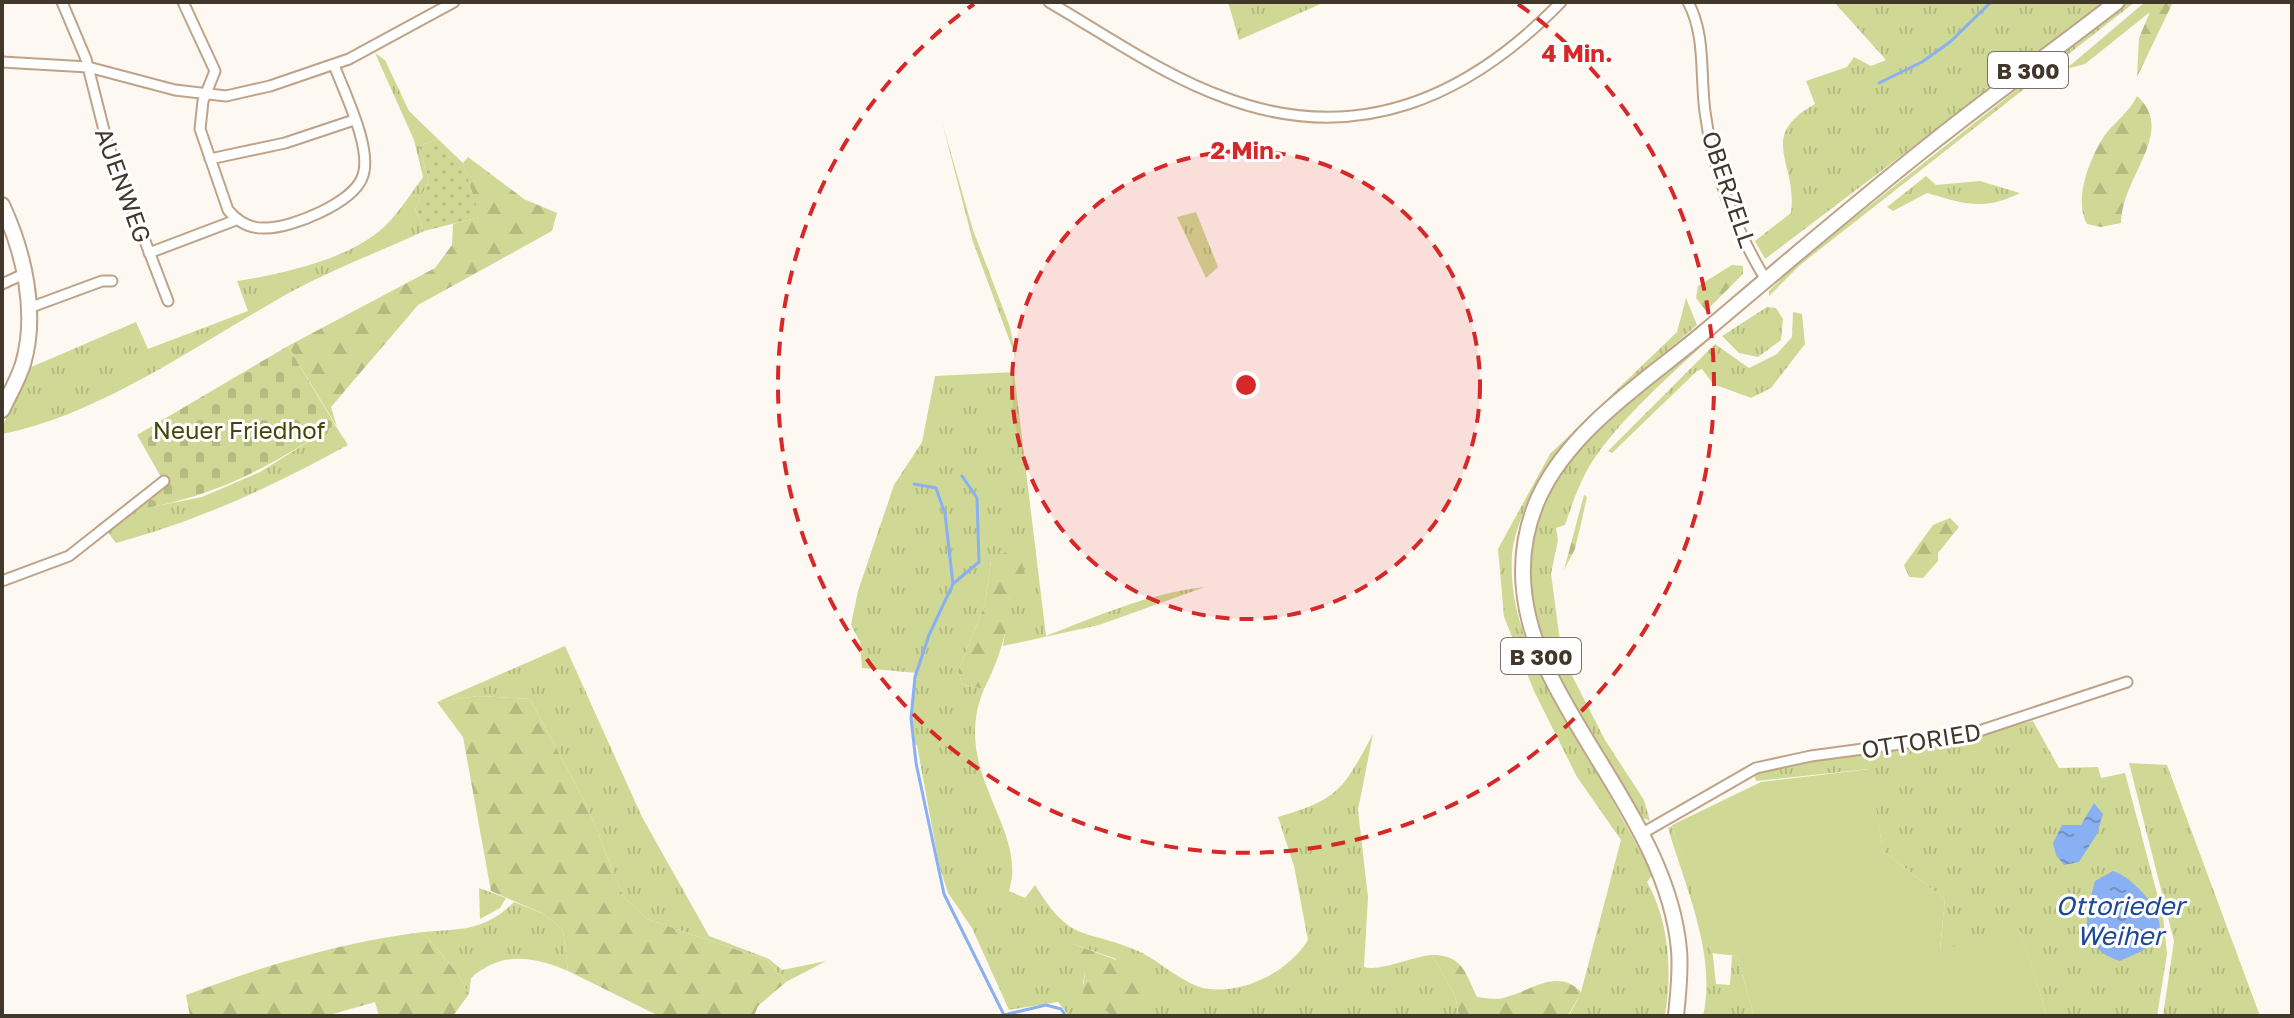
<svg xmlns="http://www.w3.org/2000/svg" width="2294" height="1018" viewBox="0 0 2294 1018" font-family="'Golos Text',sans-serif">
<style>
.grass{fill:url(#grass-tufts);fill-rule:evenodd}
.forest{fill:url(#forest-firs)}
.cemetery{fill:url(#cemetery-stones)}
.park{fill:url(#park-dots)}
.garden{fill:#cfd995}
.water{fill:url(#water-ripples)}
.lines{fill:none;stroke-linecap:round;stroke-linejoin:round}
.stream{stroke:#89b0f2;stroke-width:3}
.minor-casing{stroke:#bea388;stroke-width:13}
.secondary-casing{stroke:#bea388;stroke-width:18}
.primary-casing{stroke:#bea388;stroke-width:18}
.minor{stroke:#fff;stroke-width:9}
.secondary{stroke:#fff;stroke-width:14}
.primary{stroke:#fff;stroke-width:14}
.ring{fill:none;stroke:#d62828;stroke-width:4;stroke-dasharray:14 10}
.labels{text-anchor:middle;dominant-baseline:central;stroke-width:6;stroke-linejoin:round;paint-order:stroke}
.shield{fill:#fff;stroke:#7b736b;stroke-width:2}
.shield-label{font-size:22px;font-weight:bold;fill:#42372b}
.street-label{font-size:24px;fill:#42372b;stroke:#fff}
.park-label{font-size:24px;fill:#404707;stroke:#fff}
.water-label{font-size:26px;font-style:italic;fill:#1d4895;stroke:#fff}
.centre{fill:#d62828;stroke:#fff;stroke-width:4}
.ring-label{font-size:24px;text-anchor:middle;font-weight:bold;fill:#d62828;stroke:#fff;stroke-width:6;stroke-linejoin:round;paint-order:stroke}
</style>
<defs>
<pattern id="grass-tufts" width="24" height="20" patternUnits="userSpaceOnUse" patternTransform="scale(2)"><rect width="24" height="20" fill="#cfd995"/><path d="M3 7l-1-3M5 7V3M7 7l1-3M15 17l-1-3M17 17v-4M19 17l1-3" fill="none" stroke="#b3bb81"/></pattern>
<pattern id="forest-firs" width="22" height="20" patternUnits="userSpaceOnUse" patternTransform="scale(2)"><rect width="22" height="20" fill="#cfd995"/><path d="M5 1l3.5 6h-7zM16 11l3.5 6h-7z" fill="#b3bb81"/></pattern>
<pattern id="cemetery-stones" width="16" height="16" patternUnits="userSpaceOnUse" patternTransform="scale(2)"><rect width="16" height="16" fill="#cfd995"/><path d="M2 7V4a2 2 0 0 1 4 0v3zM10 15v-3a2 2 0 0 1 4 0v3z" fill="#b3bb81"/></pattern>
<pattern id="park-dots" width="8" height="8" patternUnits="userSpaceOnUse" patternTransform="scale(2)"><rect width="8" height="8" fill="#cfd995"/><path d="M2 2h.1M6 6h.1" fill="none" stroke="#b3bb81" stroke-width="1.8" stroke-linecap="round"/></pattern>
<pattern id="water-ripples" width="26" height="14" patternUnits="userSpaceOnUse" patternTransform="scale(2)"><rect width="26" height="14" fill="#89b0f2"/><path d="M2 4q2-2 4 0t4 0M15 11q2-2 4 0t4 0" fill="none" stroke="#7290c4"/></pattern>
</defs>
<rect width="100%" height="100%" fill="#fef8f2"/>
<path class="grass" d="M 1228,2 L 1325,2 L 1239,40 Z
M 1834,2 L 2104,2 L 1765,259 L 1755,241 L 1791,213 C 1798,162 1756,137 1815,104 L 1806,81 L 1847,67 L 1854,57 L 1871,66 L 1886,60 Z
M 2128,2 L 2135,2 L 1800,265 L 1769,296 L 1769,291 L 1798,262 Z
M 375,53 L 385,60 L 409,111 L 438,139 L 419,146 L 429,181 L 415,209 L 424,231 C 375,254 322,273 275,301 C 193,348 94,417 2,434 L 2,427 L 29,368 L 136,322 L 148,349 L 248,311 L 237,281 C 282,274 350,259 384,227 C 399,213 411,193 423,177 L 414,140 Z
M 942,122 L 973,230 L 1010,327 L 1016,358 L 973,242 Z
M 1926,176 L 1936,185 L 1980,181 L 2020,193 C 1984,211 1964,204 1927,193 L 1893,211 L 1887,207 Z
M 1196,212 L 1218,267 L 1206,278 L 1177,217 Z
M 1686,298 L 1697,325 C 1652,365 1590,408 1555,457 C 1536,483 1514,524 1512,556 C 1507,637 1561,712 1600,779 C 1618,810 1635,842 1653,874 L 1647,882 C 1670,923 1672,972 1665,1016 L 1569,1016 L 1581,992 L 1621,840 L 1577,777 L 1534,691 L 1504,617 L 1498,549 L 1550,454 L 1677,332 Z
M 1767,307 L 1776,308 L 1783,319 L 1781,340 L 1758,357 L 1739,353 L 1722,336 Z
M 1793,312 L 1802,314 L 1805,344 L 1771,388 L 1751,398 L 1713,384 L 1702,369 L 1697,371 L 1612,453 L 1608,451 L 1715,344 L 1749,368 L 1777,354 L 1792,337 Z
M 1705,343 C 1668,377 1625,415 1596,456 C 1581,477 1573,502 1565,525 L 1556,528 L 1558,540 L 1551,574 L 1562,656 L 1605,740 L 1644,800 L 1650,821 L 1641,817 C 1563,683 1463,577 1592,436 C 1625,401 1668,373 1705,343 Z
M 1014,372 L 1046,636 C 1098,616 1149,593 1205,587 L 1099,625 L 1003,646 L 1010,596 L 991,560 L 985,604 L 958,671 L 963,685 L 984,689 C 949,773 1029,827 1009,891 L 1025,898 L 1035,885 C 1072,945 1082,927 1138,951 C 1161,961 1184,986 1209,989 C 1246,993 1289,971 1308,940 L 1294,866 L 1278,817 C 1340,799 1343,789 1373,734 L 1358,810 L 1368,897 L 1364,967 C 1380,972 1413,956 1432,955 L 1455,995 L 1459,1016 L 1069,1016 L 1058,1002 L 1009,1010 L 972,928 L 948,893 L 939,865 L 917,745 L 914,744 L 911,718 L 917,673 L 862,668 L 860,642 L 851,625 L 858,591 L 894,485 L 922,442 L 935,376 ZM 1073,944 L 1116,959 L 1113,1016 L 1083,984 L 1085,972 Z
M 335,425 L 348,445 C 269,488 203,519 116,543 L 107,531 L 132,511 L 202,497 L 260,472 Z
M 565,646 L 642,817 L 709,936 L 769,959 L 782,970 L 826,961 L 786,982 L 767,960 L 647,919 L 623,896 L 587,806 L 530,699 L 478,696 L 437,702 Z
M 2033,721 L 2059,768 L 2098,767 L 2101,778 L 2125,773 L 2163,916 L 2167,954 L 2157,1016 L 2047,1016 L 2021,932 L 1940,951 L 1945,899 L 1883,851 L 1869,769 L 1756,781 L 1754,773 L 1788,763 L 1929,745 Z
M 2129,763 L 2167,765 L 2260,1016 L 2163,1016 L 2174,941 Z
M 1672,826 L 1712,948 L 1716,984 L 1730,985 L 1732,955 L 1737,956 L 1754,1016 L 1703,1016 C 1717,954 1685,887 1668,828 Z
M 479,888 L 506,898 L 500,908 L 480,919 Z
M 514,902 L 544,914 L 563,930 L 568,971 C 534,956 501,951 471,978 L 469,994 L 457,973 L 423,932 C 462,929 485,931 514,902 Z"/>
<path class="forest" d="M 2145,2 L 2173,2 L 2137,77 L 2139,38 L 2150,12 L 2085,64 L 2066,69 Z
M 2137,96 C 2177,132 2122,175 2121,223 L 2101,227 L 2087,224 C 2073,200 2090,157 2105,135 C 2115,121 2129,113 2137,96 Z
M 468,157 L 524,199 L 557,213 L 552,231 L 418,305 L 331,407 L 337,427 L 288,346 L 435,268 L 452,245 L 453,224 L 479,217 L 463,163 Z
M 1732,265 L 1743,266 L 1743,274 L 1706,311 L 1696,298 L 1698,286 Z
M 1584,495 L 1587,497 L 1575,549 L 1564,570 Z
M 1950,518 L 1959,527 L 1938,553 L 1938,561 L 1923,578 L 1909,577 L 1904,565 L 1933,525 Z
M 1018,546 L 1026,579 L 1010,596 C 1008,631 1000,658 984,689 L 963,685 L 958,671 L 985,604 L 991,560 Z
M 478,696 L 530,699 L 587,806 L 623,896 L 647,919 L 767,960 L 786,982 L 758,1006 L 754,1016 L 659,1016 L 568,971 L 563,930 L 544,914 L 491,891 L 463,737 L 437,702 Z
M 423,932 L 457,973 L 469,994 L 453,1016 L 379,1016 L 375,1002 L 326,1016 L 190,1016 L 186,995 C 263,966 341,942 423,932 Z
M 1073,944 L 1138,968 L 1152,981 L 1148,1002 L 1129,1014 L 1113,1016 L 1099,1005 L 1082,1000 L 1085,972 L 1064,957 Z
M 1432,955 C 1462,954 1466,974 1477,997 C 1485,998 1496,1000 1503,998 C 1530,992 1557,967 1581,992 L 1568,1016 L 1459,1016 L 1455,995 Z"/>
<path class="cemetery" d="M 288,346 L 335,425 C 261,471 220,495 132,511 L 165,484 L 137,435 Z"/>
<path class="park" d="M 438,139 L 463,163 L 480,217 L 424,231 L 415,209 L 429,181 L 419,146 Z"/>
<path class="garden" d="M 1870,769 L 1883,851 L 1945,899 L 1940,950 L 2021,931 L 2047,1016 L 1754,1016 L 1737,956 L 1711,953 L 1672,825 L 1761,782 Z"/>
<path class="water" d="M 2094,803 L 2103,814 L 2097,834 L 2079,862 L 2064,865 L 2056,855 L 2053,843 L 2062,825 L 2081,825 Z
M 2113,871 C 2133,876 2177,923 2153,943 C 2145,951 2130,956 2120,961 C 2076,946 2086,916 2095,881 Z"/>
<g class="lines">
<path class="stream" d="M 1879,83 L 1922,62 L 1950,42 L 1991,2
M 914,484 L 936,488 L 945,514 L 953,584 L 929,635 L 915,677 L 911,718 L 916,763 L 944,894 L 1004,1015 L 1046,1005 L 1061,1009 L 1066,1016
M 954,583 L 979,562 L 977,498 L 962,476"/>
<defs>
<path id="minor" d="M 62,2 L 86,59 L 107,142 L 168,301
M 183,2 L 215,71 L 203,101 L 200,129 L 228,210 C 238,222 251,229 266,228 C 292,228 352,203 362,178 C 374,151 344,92 334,65
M 1049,2 C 1106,35 1164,76 1226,98 C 1357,147 1469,97 1561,2
M 1688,2 C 1706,35 1700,75 1705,112 C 1712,168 1736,231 1766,280
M 2,62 L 88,67 L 175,90 L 226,96 L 270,86 L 349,59 L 454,2
M 210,159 L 285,143 L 354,120
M 149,253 L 236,220
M 2,284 L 24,274
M 29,308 L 102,281 L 112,281
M 2,581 L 69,556 L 164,481
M 1641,834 L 1756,768 L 1811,756 L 1967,735 L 2127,682"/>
<path id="secondary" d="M 2,205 C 24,252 38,313 23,364 C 18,380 9,395 2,410"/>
<path id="primary" d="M 1676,1016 C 1678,994 1681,972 1679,950 C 1670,847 1590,760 1547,669 C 1521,614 1513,554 1539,497 C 1570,429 1647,380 1702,334 C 1780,268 1857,202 1937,139 C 1996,92 2058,48 2117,2"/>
</defs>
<use href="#minor" class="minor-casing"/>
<use href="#secondary" class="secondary-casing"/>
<use href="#primary" class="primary-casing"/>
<use href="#minor" class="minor"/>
<use href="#secondary" class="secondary"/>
<use href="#primary" class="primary"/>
</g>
<circle cx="1246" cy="385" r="234" fill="#d62828" fill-opacity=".12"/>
<g class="ring">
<circle cx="1246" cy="385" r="234"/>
<path d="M1518 4A468 468 0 1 1 974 4"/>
</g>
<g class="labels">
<g class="shield">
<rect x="1988" y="52" width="80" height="36" rx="6"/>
<rect x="1501" y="638" width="80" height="36" rx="6"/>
</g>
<g class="shield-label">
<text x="2028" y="70">B 300</text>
<text x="1541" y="656">B 300</text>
</g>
<g class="street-label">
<text transform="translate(124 185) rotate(70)">AUENWEG</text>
<text transform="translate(1730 189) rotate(71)">OBERZELL</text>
<text transform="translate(1921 740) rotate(-9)">OTTORIED</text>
</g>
<g class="park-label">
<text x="239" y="429">Neuer Friedhof</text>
</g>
<g class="water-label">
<text x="2120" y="905">Ottorieder<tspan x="2120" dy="30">Weiher</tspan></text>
</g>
</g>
<circle cx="1246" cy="385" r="12" class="centre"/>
<g class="ring-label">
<text x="1577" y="62">4 Min.</text>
<text x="1246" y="159">2 Min.</text>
</g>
<rect width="2294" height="1018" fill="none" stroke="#42372b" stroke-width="8"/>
</svg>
